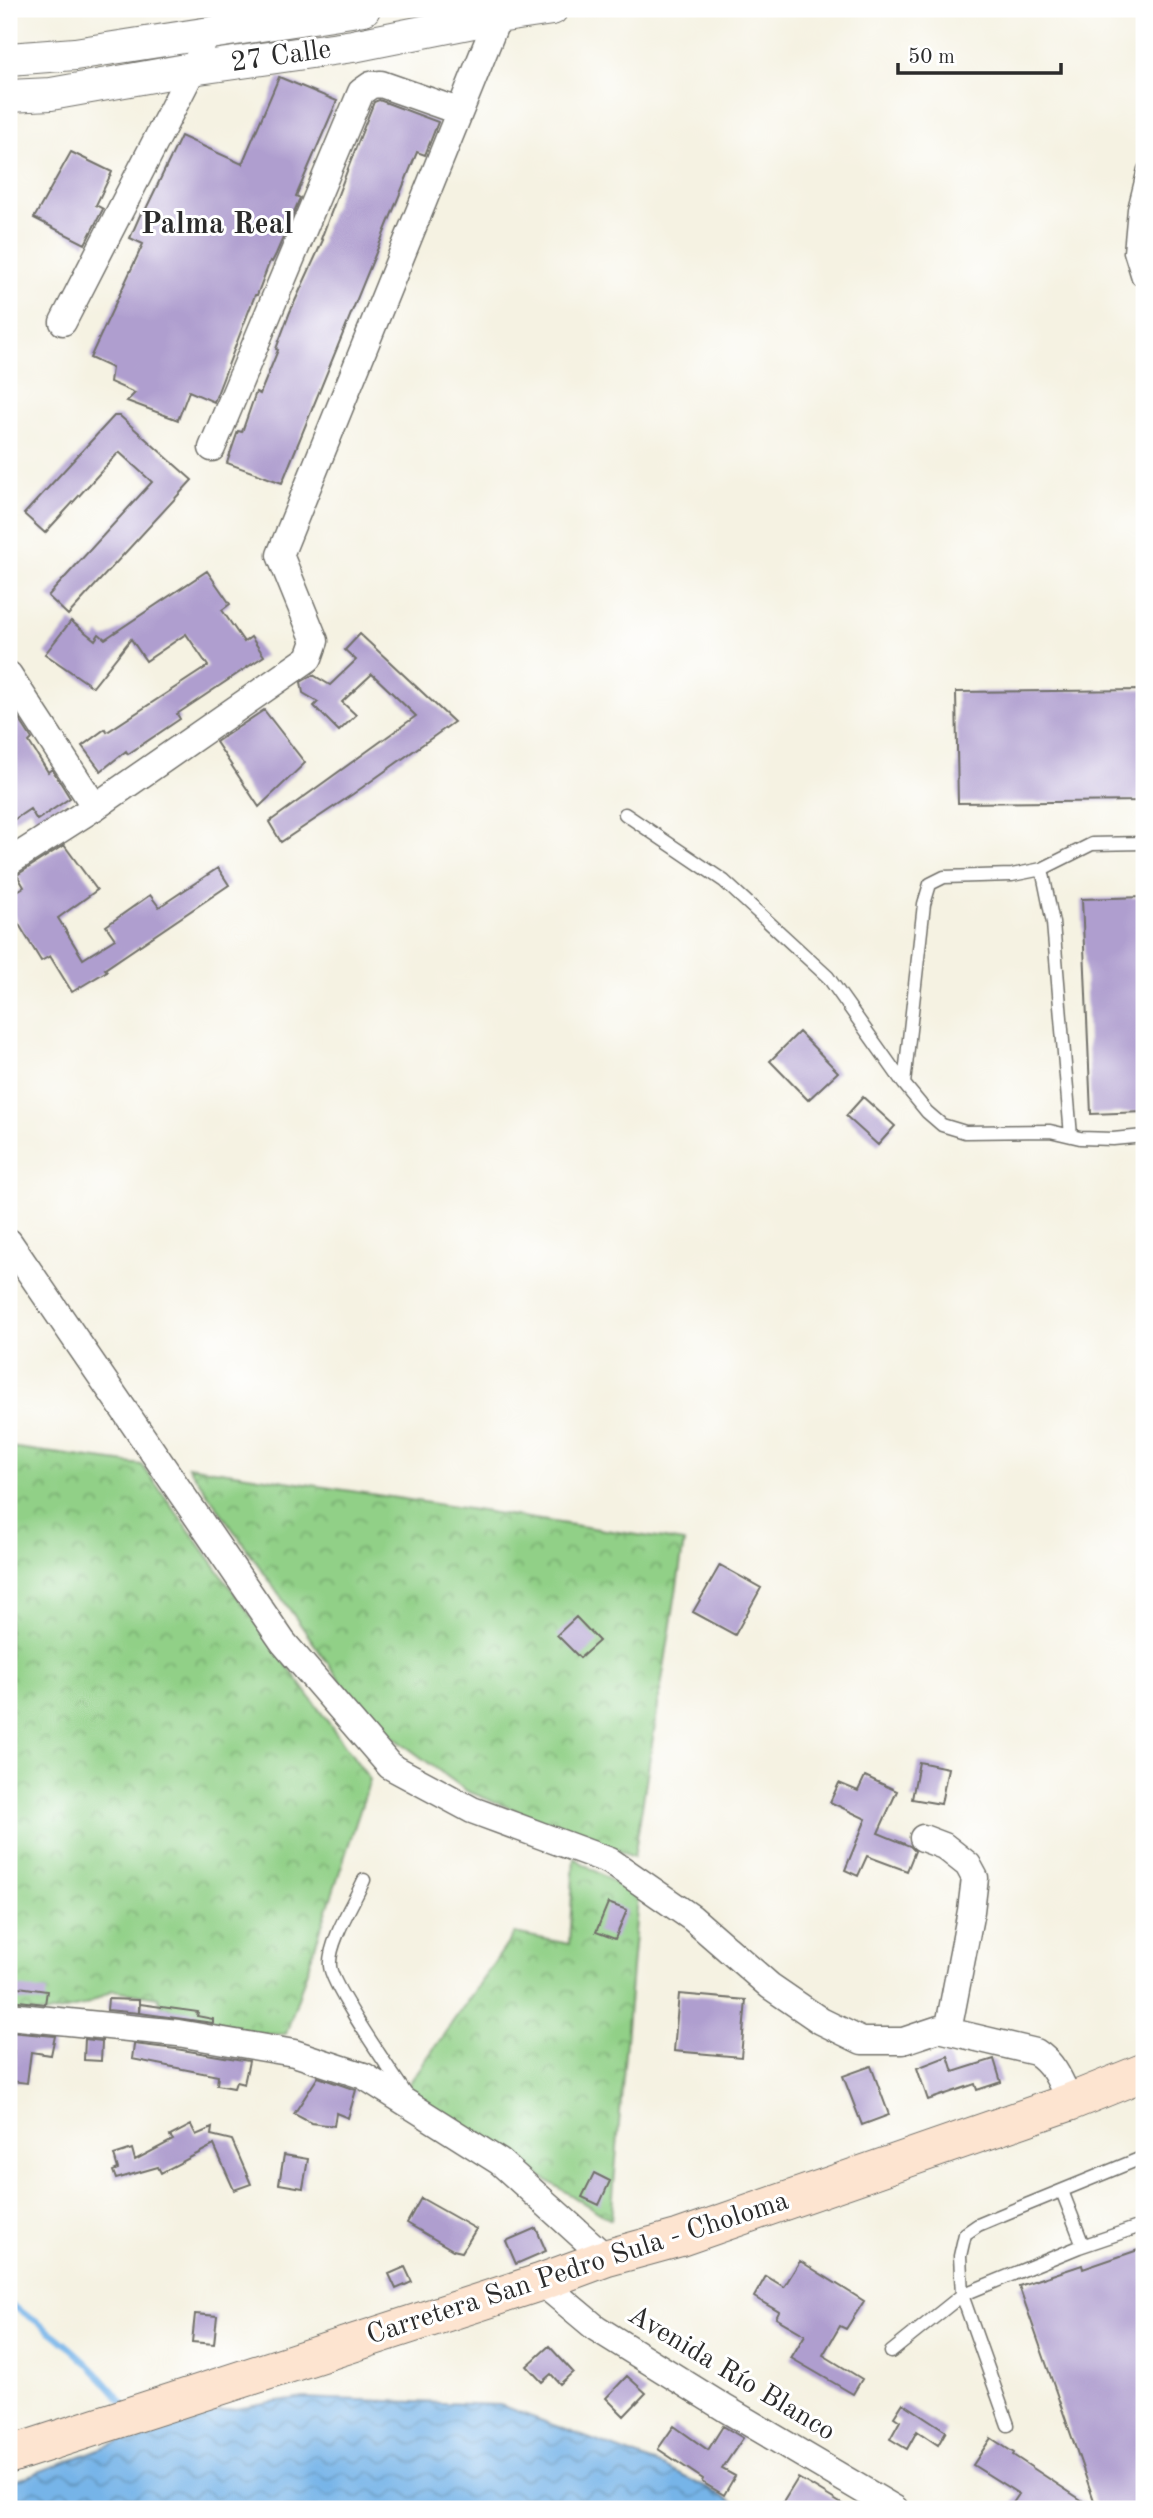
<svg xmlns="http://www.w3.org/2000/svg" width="1153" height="2518" viewBox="0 0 1153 2518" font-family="'Old Standard TT',serif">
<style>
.park{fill:url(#park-crowns);stroke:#5e7e59;stroke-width:2}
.water{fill:url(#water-waves);stroke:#50708a;stroke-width:2}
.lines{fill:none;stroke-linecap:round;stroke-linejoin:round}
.stream{stroke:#76b4e8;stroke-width:6}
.building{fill:#af9ecf}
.service-casing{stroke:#72716b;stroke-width:15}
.minor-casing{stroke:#72716b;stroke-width:29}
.tertiary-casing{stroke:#72716b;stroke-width:34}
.secondary-casing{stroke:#72716b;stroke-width:39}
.service{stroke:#fff;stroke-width:12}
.minor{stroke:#fff;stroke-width:26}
.tertiary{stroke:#fff;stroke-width:32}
.secondary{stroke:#fde4d0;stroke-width:37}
.labels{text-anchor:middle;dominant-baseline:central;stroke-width:6;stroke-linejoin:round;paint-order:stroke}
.street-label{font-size:28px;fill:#2b2b2b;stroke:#fff}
.neighbourhood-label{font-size:30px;font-weight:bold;fill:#2b2b2b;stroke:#fff}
</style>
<defs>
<pattern id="park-crowns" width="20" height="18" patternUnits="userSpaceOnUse" patternTransform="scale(1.75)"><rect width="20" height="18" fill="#91d087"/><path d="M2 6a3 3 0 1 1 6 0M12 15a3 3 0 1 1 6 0" fill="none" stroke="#77a96f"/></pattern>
<pattern id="water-waves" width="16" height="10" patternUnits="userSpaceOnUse" patternTransform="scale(1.75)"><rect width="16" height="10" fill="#76b4e8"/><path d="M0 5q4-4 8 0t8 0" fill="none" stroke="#6193bc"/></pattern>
</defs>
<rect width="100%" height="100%" fill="#fff"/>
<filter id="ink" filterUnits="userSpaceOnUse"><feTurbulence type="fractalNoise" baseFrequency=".0143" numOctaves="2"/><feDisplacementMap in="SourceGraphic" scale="14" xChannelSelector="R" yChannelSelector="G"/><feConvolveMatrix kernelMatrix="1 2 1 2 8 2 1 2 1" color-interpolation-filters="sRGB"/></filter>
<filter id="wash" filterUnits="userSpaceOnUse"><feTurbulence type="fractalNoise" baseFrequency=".00686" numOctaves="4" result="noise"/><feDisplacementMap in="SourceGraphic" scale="28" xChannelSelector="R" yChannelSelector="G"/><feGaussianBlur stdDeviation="1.57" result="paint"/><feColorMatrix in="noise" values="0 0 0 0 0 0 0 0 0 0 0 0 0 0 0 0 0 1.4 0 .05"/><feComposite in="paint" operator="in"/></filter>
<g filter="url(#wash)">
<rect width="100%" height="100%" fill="#f5f2e2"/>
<path class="park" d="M 9,1447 L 142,1465 L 370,1780 L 286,2034 L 227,2035 L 170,2028 L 158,1997 L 113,1990 L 83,2006 L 48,2014 L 9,2011 Z
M 188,1466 L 684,1542 L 634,1857 L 467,1791 L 366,1717 Z
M 574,1858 L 638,1897 L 611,2220 L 404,2091 L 515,1933 L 569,1944 Z"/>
<path class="water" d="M 303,2398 L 500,2405 L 665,2467 L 748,2509 L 9,2509 L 9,2483 L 184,2417 Z"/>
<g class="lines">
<path class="stream" d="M 9,2304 C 51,2328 96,2367 125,2406"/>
</g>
<g id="blocks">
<path class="building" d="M 279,77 L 337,101 L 296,196 L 300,198 L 276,254 L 272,262 L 270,261 L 257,295 L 255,295 L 214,402 L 189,391 L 178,420 L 127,401 L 135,393 L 110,382 L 112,368 L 90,358 L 143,244 L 130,238 L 141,213 L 144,213 L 181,136 L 242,164 Z
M 379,100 L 438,122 L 425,155 L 417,152 L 282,483 L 227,463 L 238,431 L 242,432 L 256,392 L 260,394 L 278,350 L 276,349 L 290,312 L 323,240 L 321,239 L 360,137 L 374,102 Z
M 71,152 L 112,172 L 96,205 L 103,209 L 85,244 L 34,218 Z
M 114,416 L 120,416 L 192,480 L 68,615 L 48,596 L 152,482 L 119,452 L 45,533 L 24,514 Z
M 207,571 L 230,604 L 222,610 L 244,642 L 251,637 L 264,656 L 177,714 L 180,719 L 128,754 L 126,751 L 101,771 L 82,746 L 105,729 L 107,732 L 208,666 L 186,634 L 146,661 L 131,639 L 93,687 L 45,654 L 71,621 L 95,640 L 99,634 L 105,639 Z
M 360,634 L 454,722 L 353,794 L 281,842 L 269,822 L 416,716 L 372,674 L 342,702 L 356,715 L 339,731 L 314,706 L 318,702 L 303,693 L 301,682 L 313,675 L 330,685 L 356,660 L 345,650 Z
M 1144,690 L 1144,801 L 958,803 L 956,692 Z
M 9,703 L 32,739 L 29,742 L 48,772 L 52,769 L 70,798 L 37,820 L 30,809 L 9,823 Z
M 264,710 L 305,763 L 259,807 L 216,742 Z
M 64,845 L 97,890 L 58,918 L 83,959 L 115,939 L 106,926 L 150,895 L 159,907 L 218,868 L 229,885 L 105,969 L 107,971 L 72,992 L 50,956 L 41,961 L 9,908 L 9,896 L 24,887 L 17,875 Z
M 1144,897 L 1144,1112 L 1091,1114 L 1082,899 Z
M 799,1032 L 838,1072 L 808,1100 L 770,1061 Z
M 863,1097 L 895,1126 L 878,1145 L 846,1116 Z
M 720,1565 L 761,1588 L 735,1635 L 693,1612 Z
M 576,1617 L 599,1641 L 580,1658 L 557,1635 Z
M 919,1762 L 948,1768 L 941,1804 L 912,1799 Z
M 865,1776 L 897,1791 L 878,1833 L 910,1846 L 915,1851 L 907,1871 L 867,1856 L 858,1876 L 845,1870 L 866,1819 L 830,1802 L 839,1783 L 858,1791 Z
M 608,1903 L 627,1910 L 615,1939 L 596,1932 Z
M 12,1986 L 47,1991 L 45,2004 L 10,2000 Z
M 679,1994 L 746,2000 L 741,2057 L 674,2051 Z
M 108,1999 L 139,2000 L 139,2013 L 107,2010 Z
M 140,2004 L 198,2012 L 197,2016 L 213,2019 L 213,2023 L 139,2013 Z
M 9,2032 L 55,2036 L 51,2055 L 31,2052 L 27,2083 L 11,2081 L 14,2051 L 9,2050 Z
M 85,2039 L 102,2041 L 101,2061 L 84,2060 Z
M 134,2044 L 176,2049 L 249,2061 L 244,2084 L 236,2082 L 234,2088 L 217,2085 L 218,2076 L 132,2059 Z
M 948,2056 L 953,2072 L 994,2059 L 1001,2082 L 977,2090 L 975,2084 L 928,2100 L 917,2068 Z
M 871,2066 L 889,2115 L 862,2125 L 843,2076 Z
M 318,2077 L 356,2090 L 348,2118 L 336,2113 L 334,2126 L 311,2123 L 294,2114 Z
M 191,2125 L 196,2135 L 212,2128 L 211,2135 L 232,2140 L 251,2184 L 234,2190 L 214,2145 L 161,2173 L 158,2167 L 116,2179 L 113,2171 L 118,2169 L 114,2155 L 132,2149 L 135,2160 L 173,2140 L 170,2136 Z
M 284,2155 L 308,2159 L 303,2188 L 279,2184 Z
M 594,2173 L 610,2181 L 599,2205 L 582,2197 Z
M 421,2198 L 476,2229 L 462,2252 L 453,2250 L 407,2223 Z
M 536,2228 L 546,2251 L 516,2264 L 506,2241 Z
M 1144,2248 L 1144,2509 L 1097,2509 L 1019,2286 L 1082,2265 L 1083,2269 Z
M 800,2261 L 864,2301 L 846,2329 L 840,2326 L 823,2355 L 862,2379 L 853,2394 L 791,2358 L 805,2335 L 776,2318 L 779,2312 L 754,2297 L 766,2276 L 784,2287 Z
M 405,2267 L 412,2282 L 396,2289 L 389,2274 Z
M 195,2314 L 217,2316 L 214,2344 L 192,2342 Z
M 549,2346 L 573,2372 L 560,2384 L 551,2374 L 542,2382 L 527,2366 Z
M 627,2376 L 646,2393 L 624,2416 L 606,2398 Z
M 903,2403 L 946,2431 L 938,2445 L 917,2431 L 907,2449 L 890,2439 L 900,2421 L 894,2417 Z
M 674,2426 L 708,2450 L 723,2426 L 743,2438 L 722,2469 L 735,2476 L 724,2495 L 702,2482 L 703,2479 L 658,2449 Z
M 991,2438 L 1014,2453 L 1013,2455 L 1095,2509 L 1009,2509 L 1019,2494 L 973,2465 Z
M 798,2478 L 812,2486 L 850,2509 L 779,2509 Z"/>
</g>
</g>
<g filter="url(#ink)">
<use href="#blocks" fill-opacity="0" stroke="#72716b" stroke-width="2"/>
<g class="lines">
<defs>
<path id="service" d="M 1144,169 L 1134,209 L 1130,252 L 1138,278 L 1144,281
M 625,814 L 724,881 L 828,977 L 904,1084 L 927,1112 L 942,1125 L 965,1132 L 1050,1131 L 1080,1138 L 1113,1139 L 1144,1136
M 1042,869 L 1053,923 L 1071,1136
M 904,1084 L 924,904 L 930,884 L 944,877 L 1012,875 L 1042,869 L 1092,844 L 1144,843
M 364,1880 C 354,1902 328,1943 330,1966 C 331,1986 393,2074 408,2097
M 1062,2191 L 1083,2245
M 891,2352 L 962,2295 L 1079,2247 L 1144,2225
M 1008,2425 L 962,2295 L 960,2256 L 965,2234 L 978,2225 L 1009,2212 L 1144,2157"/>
<path id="minor" d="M 63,322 L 201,53
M 212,448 L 361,92 L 371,85 L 381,84 L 458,111
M 9,675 L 95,807
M 9,862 L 95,807 L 309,658 L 315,641 L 280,555 L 498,17 L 496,9
M 9,1242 L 283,1642 L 390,1766 L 472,1810 L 610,1861 L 692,1918 L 770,1986 L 821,2021 L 862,2041 L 903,2041 L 939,2029 L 1036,2052 C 1055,2064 1061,2083 1070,2102
M 923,1838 L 944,1846 L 968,1865 L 975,1878 L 971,1911 L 948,2031
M 9,2016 L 178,2033 L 294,2053 L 364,2076 L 500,2162 L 606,2258
M 541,2282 L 596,2328 L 726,2409 L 895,2509"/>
<path id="tertiary" d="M 9,59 L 75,54 L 364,9
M 9,96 L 51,94 L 192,69 L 353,46 L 498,17 L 552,9"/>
<path id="secondary" d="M 9,2455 L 541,2282 L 606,2258 L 679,2238 L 1070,2102 L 1144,2072"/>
</defs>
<use href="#service" class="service-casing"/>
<use href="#minor" class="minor-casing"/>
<use href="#tertiary" class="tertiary-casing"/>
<use href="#secondary" class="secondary-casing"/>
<use href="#service" class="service"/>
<use href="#minor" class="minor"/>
<use href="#tertiary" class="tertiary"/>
<use href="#secondary" class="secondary"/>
</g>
</g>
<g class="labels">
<g class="street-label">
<text transform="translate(281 57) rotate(-8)">27 Calle</text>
<text transform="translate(578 2269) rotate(-18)">Carretera San Pedro Sula - Choloma</text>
<text transform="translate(731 2374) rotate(31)">Avenida Río Blanco</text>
</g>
<g class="neighbourhood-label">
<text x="217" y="225">Palma Real</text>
</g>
</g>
<rect width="1153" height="2518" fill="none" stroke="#fff" stroke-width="35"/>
<path d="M898 63v10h163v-10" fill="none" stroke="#2b2b2b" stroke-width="3.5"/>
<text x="908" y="63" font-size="21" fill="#2b2b2b" stroke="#ffffff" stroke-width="5" paint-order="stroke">50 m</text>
</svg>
